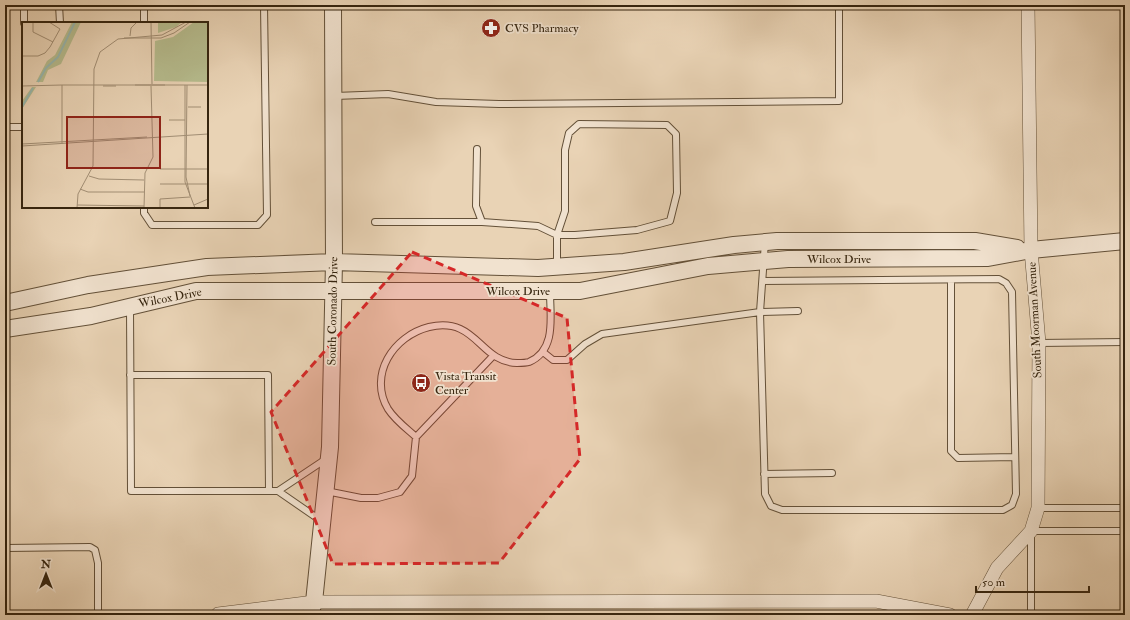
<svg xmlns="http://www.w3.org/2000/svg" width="1130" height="620" viewBox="0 0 1130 620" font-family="'IM FELL Double Pica',serif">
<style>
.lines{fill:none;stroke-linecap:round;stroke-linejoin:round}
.service-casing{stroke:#635038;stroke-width:8}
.minor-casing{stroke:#635038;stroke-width:14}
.tertiary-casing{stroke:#635038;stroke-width:18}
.service{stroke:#f1e2cf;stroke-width:6}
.minor{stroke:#f1e2cf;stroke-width:13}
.tertiary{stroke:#f1e2cf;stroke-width:16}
.marked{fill:#d62828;fill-opacity:0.2;stroke:#d62828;stroke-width:3;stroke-dasharray:8 5;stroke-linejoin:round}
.labels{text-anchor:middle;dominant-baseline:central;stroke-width:3.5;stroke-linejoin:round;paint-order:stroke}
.poi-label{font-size:12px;fill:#36250f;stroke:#f1e2cf;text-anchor:start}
.street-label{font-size:12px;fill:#36250f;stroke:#f1e2cf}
.inset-river{fill:none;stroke:#97b7af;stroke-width:2}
.inset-road{fill:none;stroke:#a18d73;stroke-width:1}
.view{fill:#8f2418;fill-opacity:0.15;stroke:#8f2418;stroke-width:2}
.inset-edge{fill:none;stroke:#36250f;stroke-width:2}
</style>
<rect width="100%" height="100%" fill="#e9d3b5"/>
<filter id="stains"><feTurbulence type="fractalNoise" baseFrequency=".005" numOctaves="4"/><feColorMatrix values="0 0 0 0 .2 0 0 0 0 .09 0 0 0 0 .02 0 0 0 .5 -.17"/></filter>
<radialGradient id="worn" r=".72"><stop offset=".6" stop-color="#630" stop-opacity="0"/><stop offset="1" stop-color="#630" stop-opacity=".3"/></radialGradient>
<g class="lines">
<defs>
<path id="service" d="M 24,5 L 24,23
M 59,5 L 60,23
M 144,5 L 144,23
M 335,96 L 388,94 L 436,102 L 499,104 L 839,101 L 839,5
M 5,127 L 23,127
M 477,149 L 476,206 L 482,222 L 538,226 L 557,235 L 575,235 L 637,230 L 670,221 L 677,193 L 676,134 L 667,125 L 579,124 L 569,133 L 565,150 L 565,211 L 557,235 L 557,267
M 144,207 L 144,213 L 152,225 L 258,225 L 267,215 L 264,5
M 375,222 L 482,222
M 951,280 L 951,451 L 958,458 L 1015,457
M 763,281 L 999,279 L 1006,283 L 1012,292 L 1016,494 L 1012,505 L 1003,510 L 782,510 L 771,506 L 765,494 L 760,312 L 765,242
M 130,308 L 131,491 L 278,491 L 320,520
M 1039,343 L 1125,342
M 543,352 L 553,360 L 567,360 L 585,344 L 602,334 L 760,312 L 798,311
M 130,375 L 268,375 L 269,491
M 416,437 C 406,428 395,420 388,409 C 368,375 393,336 429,327 C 477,316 479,362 517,363 C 521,363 526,363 529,362 C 557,350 550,316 550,292
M 764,474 L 832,473
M 278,491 L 326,459
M 326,491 L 361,498 L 378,498 L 400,492 L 412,476 L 416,437 L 493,356
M 1038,508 L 1125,508
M 5,548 L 90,547 L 95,550 L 98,563 L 98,615
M 1031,615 L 1031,531 L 1125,531"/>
<path id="minor" d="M 218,614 L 314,602 L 876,601 L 950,615
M 972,615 L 997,568 L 1031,531 L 1038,508 L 1039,343 L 1031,250 L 1028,5"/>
<path id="tertiary" d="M 5,303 L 88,285 L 207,267 L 334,262 L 538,268 L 624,262 L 734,245 L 777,241 L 975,241 L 1017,248
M 5,329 L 91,316 L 196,291 L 580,291 L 708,266 L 788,259 L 988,258 L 1031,250 L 1125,241
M 310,615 L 314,602 L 330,447 L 334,262 L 333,5"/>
</defs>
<use href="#service" class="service-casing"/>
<use href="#minor" class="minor-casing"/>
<use href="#tertiary" class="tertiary-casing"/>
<use href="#service" class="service"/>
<use href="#minor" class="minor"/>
<use href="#tertiary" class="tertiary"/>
</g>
<path class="marked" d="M 412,252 L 567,318 L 580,459 L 499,563 L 333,564 L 271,412 Z"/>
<defs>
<symbol id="pharmacy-disc" viewBox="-11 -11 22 22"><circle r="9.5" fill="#8f2418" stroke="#f1e2cf"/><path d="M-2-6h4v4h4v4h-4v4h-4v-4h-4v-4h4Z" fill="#fff"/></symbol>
<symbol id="bus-disc" viewBox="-11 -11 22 22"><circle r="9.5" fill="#8f2418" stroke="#f1e2cf"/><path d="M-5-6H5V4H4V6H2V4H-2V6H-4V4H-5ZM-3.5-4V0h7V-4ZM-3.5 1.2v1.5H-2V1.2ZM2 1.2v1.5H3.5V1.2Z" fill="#fff"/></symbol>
</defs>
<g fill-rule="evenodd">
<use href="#pharmacy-disc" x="480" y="17" width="22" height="22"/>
<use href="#bus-disc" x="410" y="372" width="22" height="22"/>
</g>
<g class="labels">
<g class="poi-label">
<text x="505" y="28">CVS Pharmacy</text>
<text x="435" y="376">Vista Transit<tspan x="435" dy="14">Center</tspan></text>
</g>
<g class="street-label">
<text x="839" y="259">Wilcox Drive</text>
<text x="518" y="291">Wilcox Drive</text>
<text transform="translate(170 298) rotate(-11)">Wilcox Drive</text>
<text transform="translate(333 311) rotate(-89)">South Coronado Drive</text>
<text transform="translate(1035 320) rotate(-93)">South Moorman Avenue</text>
</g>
</g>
<g transform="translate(22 22)">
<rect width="186" height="186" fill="#e9d3b5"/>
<path d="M 50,0 L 59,0 L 39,42 L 26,48 L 21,60 L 14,60 L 25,39 L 33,33 ZM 136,0 L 160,0 L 154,5 L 136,11 ZM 172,0 L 186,0 L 186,60 L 132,59 L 133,19 L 151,15 ZM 10,65 L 14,65 L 0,87 L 0,79 Z" fill="#b6bc8e"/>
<path class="inset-river" d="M 16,60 L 24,46 L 36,35 L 53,0M 0,85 L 11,66"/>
<path class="inset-road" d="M 11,0 L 11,10 L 31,20M 129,0 L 130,62M 108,14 L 109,6 L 115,0M 102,16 L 139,16 L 152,11 L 168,0M 0,34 L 16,34 L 23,31 L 28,25 L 38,7 L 27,0M 40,63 L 40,122M 40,63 L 186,63M 113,63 L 143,63M 163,63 L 163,160 L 173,186M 165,63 L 164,155 L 168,174M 0,64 L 40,63M 81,64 L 94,64M 166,85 L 179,85M 147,98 L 163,98M 0,122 L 125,115M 0,124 L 186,112M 63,146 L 125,146M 138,147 L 186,147M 67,154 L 77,157 L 122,158M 138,162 L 186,162M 58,167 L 66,170 L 122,170M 55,183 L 122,184M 172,183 L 186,177M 55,186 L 56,172 L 71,144 L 72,47 L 78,30 L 96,17 L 140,13 L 164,0M 122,186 L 123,151 L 131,135 L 129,64M 138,186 L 138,177 L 168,175"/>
<path class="view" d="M 45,95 L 138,95 L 138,146 L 45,146 Z"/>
<rect width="186" height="186" class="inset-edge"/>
</g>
<rect width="1130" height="620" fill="none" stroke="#e9d3b5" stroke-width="20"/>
<rect x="6" y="6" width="1118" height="608" fill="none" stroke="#36250f" stroke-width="2"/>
<rect x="10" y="10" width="1110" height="600" fill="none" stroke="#36250f"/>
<g transform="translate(46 574)" stroke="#f1e2cf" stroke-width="3" paint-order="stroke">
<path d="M0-3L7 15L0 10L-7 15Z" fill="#36250f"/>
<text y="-6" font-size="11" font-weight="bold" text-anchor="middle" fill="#36250f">N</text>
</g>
<path d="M976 586v6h113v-6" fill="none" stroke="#36250f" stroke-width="2"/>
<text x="982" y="586" font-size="12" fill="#36250f" stroke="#f1e2cf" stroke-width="3" paint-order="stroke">50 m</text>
<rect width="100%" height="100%" filter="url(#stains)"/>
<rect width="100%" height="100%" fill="url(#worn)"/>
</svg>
